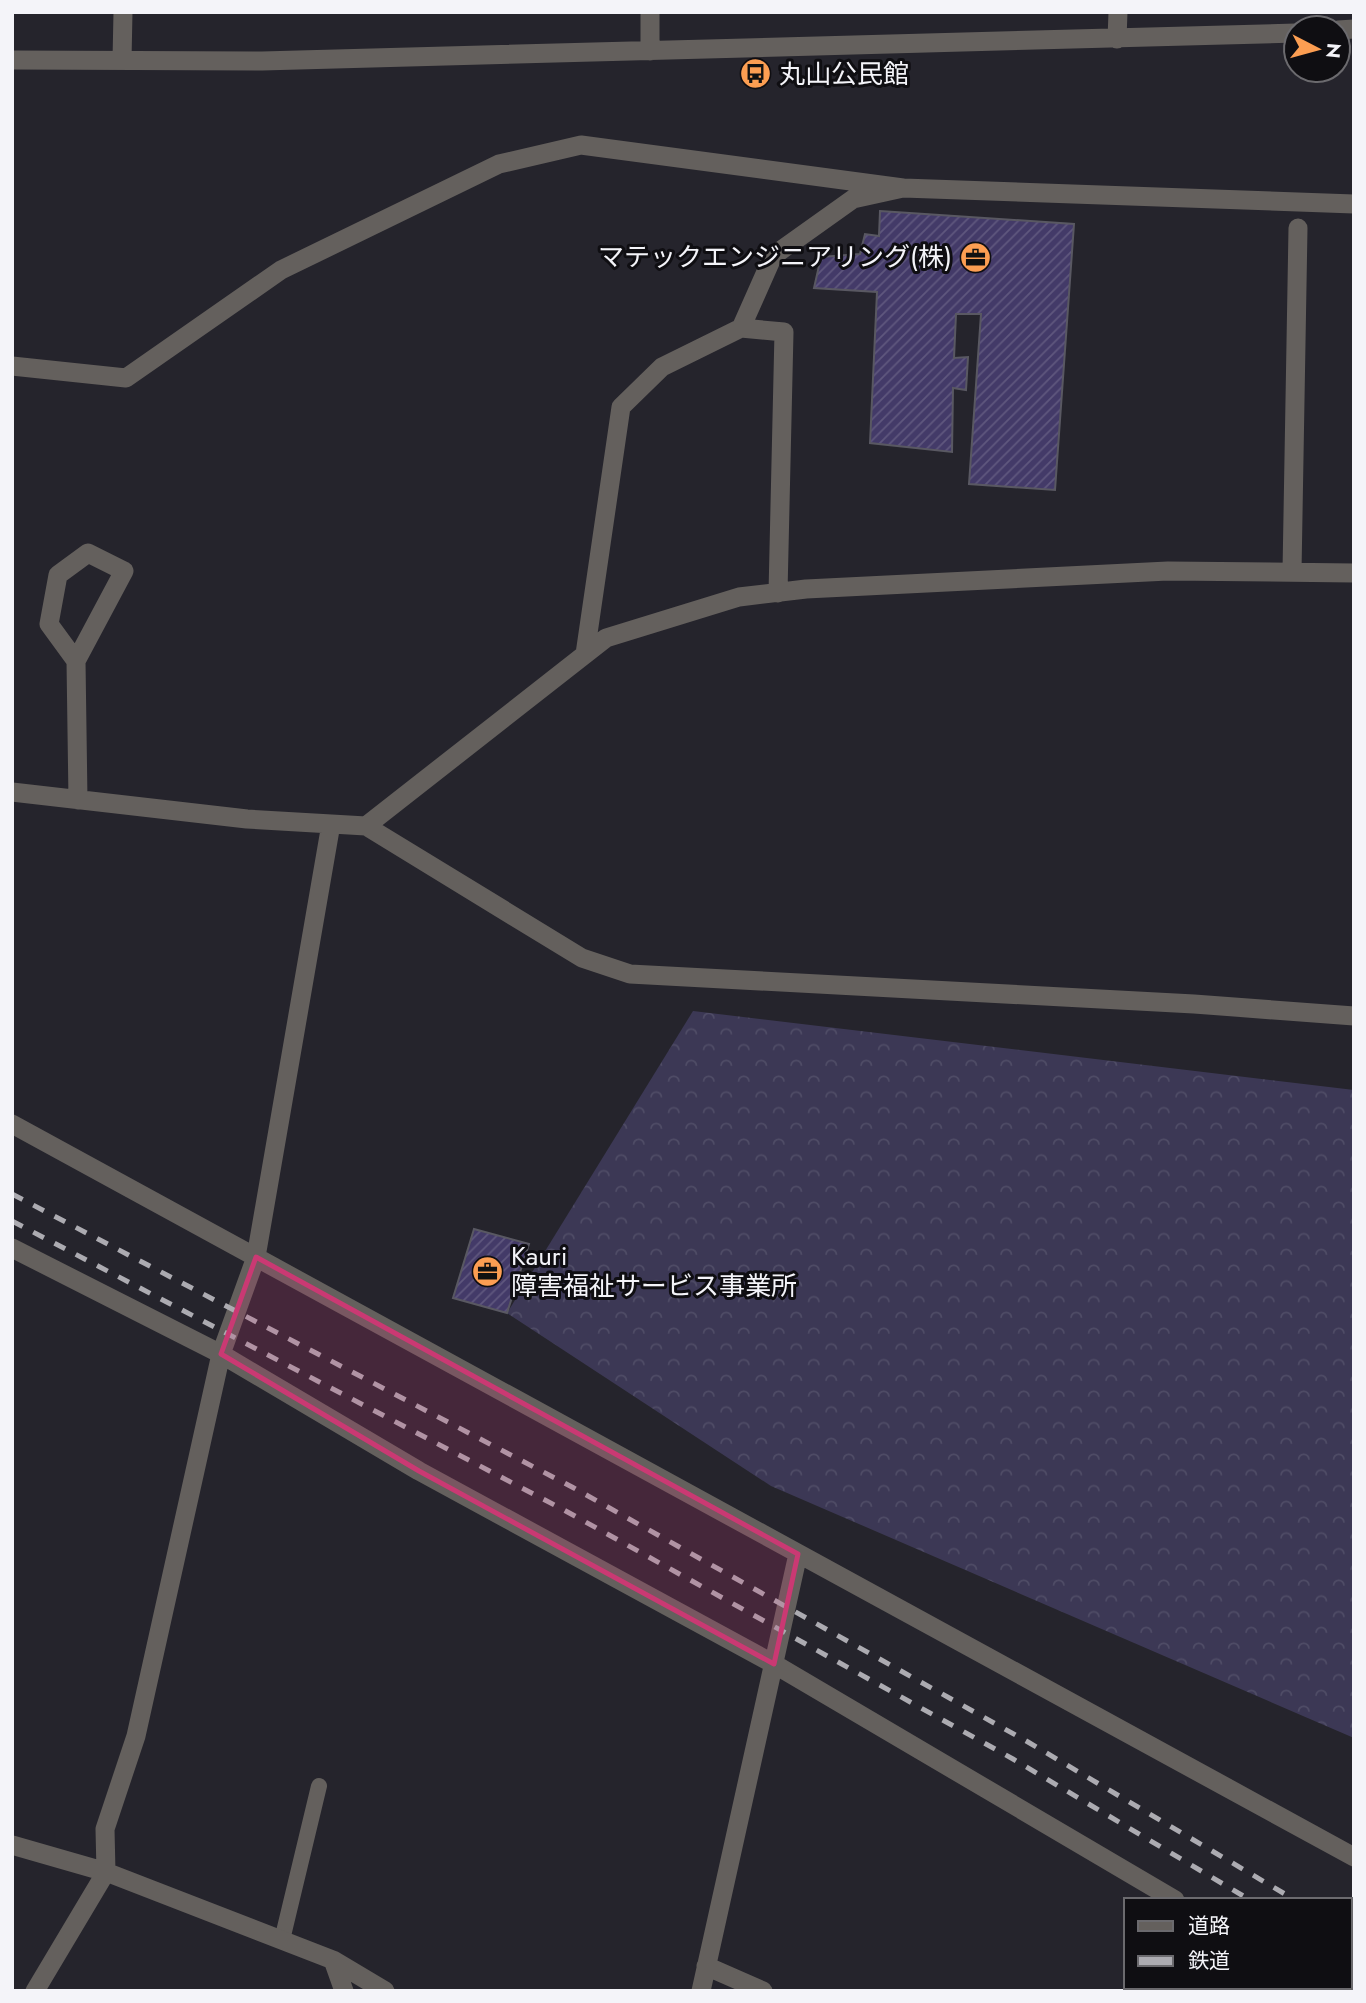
<svg xmlns="http://www.w3.org/2000/svg" width="1366" height="2003" viewBox="0 0 1366 2003" font-family="Jost,'Noto Sans JP',sans-serif">
<style>
.forest{fill:url(#forest-crowns)}
.building{fill:url(#building-hatch);stroke:#595862;stroke-width:2}
.lines{fill:none;stroke-linecap:round;stroke-linejoin:round}
.service{stroke:#64605d;stroke-width:16}
.minor{stroke:#64605d;stroke-width:19}
.rail{stroke:#acabb1;stroke-width:5;stroke-dasharray:12 12;stroke-linecap:butt}
.marked{fill:#ca3973;fill-opacity:0.2;stroke:#ca3973;stroke-width:5;stroke-linejoin:round}
.labels{text-anchor:middle;dominant-baseline:central;stroke-width:6;stroke-linejoin:round;paint-order:stroke}
.poi-label{font-size:26px;fill:#f4f4f9;stroke:#0f0e12;text-anchor:start}
</style>
<defs>
<pattern id="forest-crowns" width="20" height="18" patternUnits="userSpaceOnUse" patternTransform="scale(1.75)"><rect width="20" height="18" fill="#3c3855"/><path d="M2 6a3 3 0 1 1 6 0M12 15a3 3 0 1 1 6 0" fill="none" stroke="#4f4c66"/></pattern>
<pattern id="building-hatch" width="6" height="6" patternUnits="userSpaceOnUse" patternTransform="scale(1.75)"><rect width="6" height="6" fill="#433a68"/><path d="M-1 1l2-2M0 6l6-6M5 7l2-2" fill="none" stroke="#5f577e"/></pattern>
</defs>
<rect width="100%" height="100%" fill="#25242c"/>
<path class="forest" d="M 693,1011 L 1354,1090 L 1354,1738 L 771,1486 L 507,1313 Z"/>
<path class="building" d="M 880,211 L 1074,224 L 1055,490 L 969,484 L 981,314 L 956,314 L 954,358 L 968,357 L 966,390 L 953,388 L 952,452 L 870,443 L 877,292 L 814,288 L 821,257 L 860,254 L 865,234 L 879,236 Z
M 474,1229 L 529,1244 L 507,1313 L 453,1298 Z"/>
<g class="lines">
<path class="service" d="M 282,1940 L 319,1786"/>
<path class="minor" d="M 1338,30 L 1354,29
M 1117,39 L 1118,12
M 650,51 L 650,12
M 12,60 L 262,61 L 1296,33
M 122,60 L 123,12
M 741,328 L 773,256 L 853,199 L 903,188 L 1354,204
M 12,366 L 126,378 L 281,270 L 499,164 L 581,145 L 903,188
M 1292,572 L 1298,228
M 585,654 L 621,407 L 662,367 L 741,328 L 784,332 L 778,593
M 76,661 L 124,571 L 88,553 L 58,575 L 49,624 L 76,661 L 78,800
M 12,792 L 247,819 L 366,826 L 582,958 L 630,974 L 1194,1004 L 1354,1016
M 366,826 L 606,638 L 739,597 L 806,589 L 1168,571 L 1354,573
M 12,1124 L 1354,1857
M 12,1248 L 221,1354 L 419,1471 L 774,1664 L 1175,1900
M 12,1845 L 106,1872 L 333,1960 L 385,1991
M 333,1960 L 344,1991
M 706,1966 L 763,1991
M 1324,1987 L 1330,1991
M 35,1991 L 106,1872 L 105,1829 L 136,1736 L 221,1354 L 256,1257 L 331,824
M 701,1991 L 798,1554"/>
<path class="rail" d="M 12,1194 L 572,1487 L 1028,1742 L 1295,1900
M 12,1221 L 564,1510 L 1013,1759 L 1250,1900
M 1350,1932 L 1354,1934
M 1350,1959 L 1354,1961"/>
</g>
<path class="marked" d="M 256,1257 L 798,1554 L 774,1664 L 419,1471 L 221,1354 Z"/>
<defs>
<symbol id="bus-disc" viewBox="-11 -11 22 22"><circle r="9.5" fill="#fc9e52" stroke="#0f0e12"/><path d="M-5-6H5V4H4V6H2V4H-2V6H-4V4H-5ZM-3.5-4V0h7V-4ZM-3.5 1.2v1.5H-2V1.2ZM2 1.2v1.5H3.5V1.2Z" fill="#111"/></symbol>
<symbol id="office-disc" viewBox="-11 -11 22 22"><circle r="9.5" fill="#fc9e52" stroke="#0f0e12"/><path d="M-6-3h4V-5.5h4V-3h4V5H-6ZM-1-4.5V-3h2v-1.5ZM-6 0V1H6V0Z" fill="#111"/></symbol>
</defs>
<g fill-rule="evenodd">
<use href="#bus-disc" x="738" y="56" width="35" height="35"/>
<use href="#office-disc" x="958" y="240" width="35" height="35"/>
<use href="#office-disc" x="470" y="1254" width="35" height="35"/>
</g>
<g class="labels">
<g class="poi-label">
<text x="779" y="74">丸山公民館</text>
<text x="952" y="257" text-anchor="end">マテックエンジニアリング(株)</text>
<text x="511" y="1256">Kauri<tspan x="511" dy="30">障害福祉サービス事業所</tspan></text>
</g>
</g>
<rect width="1366" height="2003" fill="none" stroke="#f4f4f9" stroke-width="28"/>
<rect x="1124" y="1898" width="228" height="91" fill="#0f0e12" stroke="#6b6a6e" stroke-width="2"/>
<rect x="1138" y="1921" width="35" height="10" fill="#64605d" stroke="#6b6a6e" stroke-width="2"/>
<text x="1188" y="1933" font-size="21" fill="#f4f4f9">道路</text>
<rect x="1138" y="1956" width="35" height="10" fill="#acabb1" stroke="#6b6a6e" stroke-width="2"/>
<text x="1188" y="1968" font-size="21" fill="#f4f4f9">鉄道</text>
<g transform="translate(1317 49) rotate(96)"><circle r="33" fill="#0f0e12" stroke="#6b6a6e" stroke-width="2"/>
<path d="M0-5L12 26L0 18L-12 26Z" fill="#fc9e52"/>
<text y="-10" font-size="19" font-weight="bold" text-anchor="middle" fill="#f4f4f9">N</text>
</g>
</svg>
